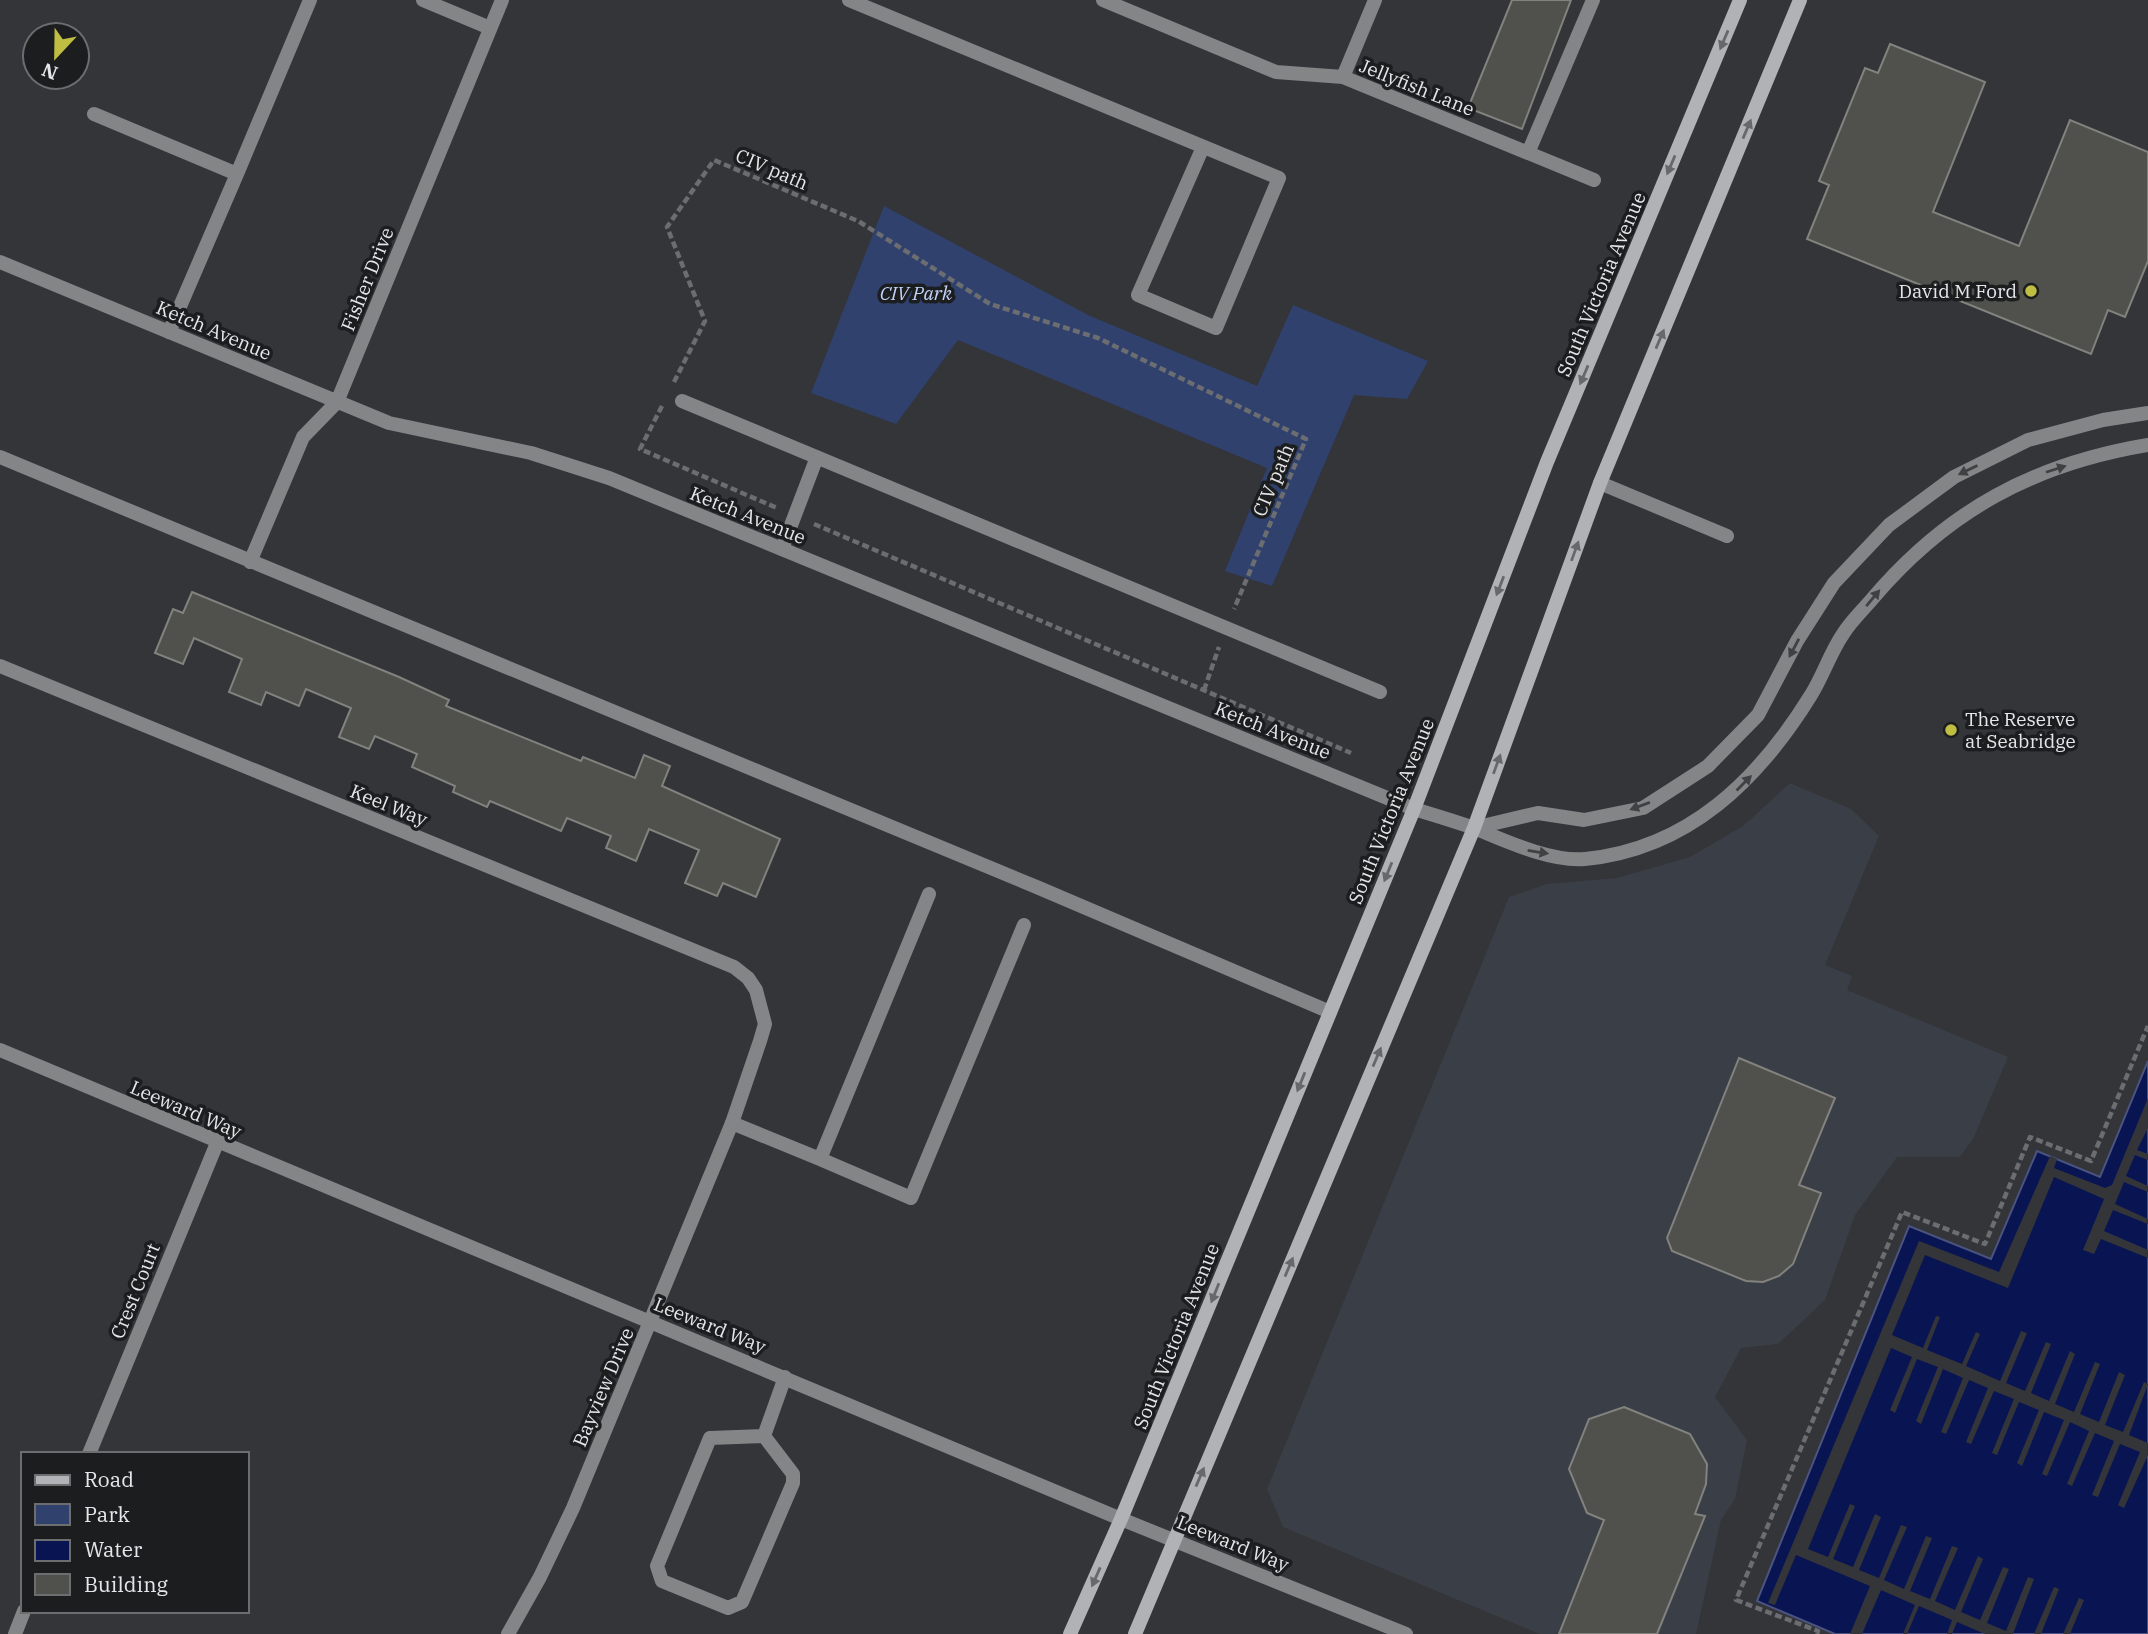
<svg xmlns="http://www.w3.org/2000/svg" width="2148" height="1634" viewBox="0 0 2148 1634" font-family="'IBM Plex Serif',serif">
<style>
.built{fill:#3a3e47}
.green{fill:#30416e}
.water{fill:#091553;stroke:#4b5480;stroke-width:2}
.pier{fill:#333539}
.building{fill:#50514c;stroke:#82827e;stroke-width:2}
.lines{fill:none;stroke-linecap:round;stroke-linejoin:round}
.path{stroke:#6b6d71;stroke-width:4.5;stroke-dasharray:7 3.5;stroke-linecap:butt}
.lane{stroke:#848587;stroke-width:14}
.street{stroke:#848587;stroke-width:14}
.secondary{stroke:#b1b2b5;stroke-width:14}
.oneway{fill:#66686a}
.oneway2{fill:#404143}
.poi-dot{fill:#bfbe42;stroke:#1c1d1e;stroke-width:2.5}
.labels{text-anchor:middle;dominant-baseline:central;stroke-width:7;stroke-linejoin:round;paint-order:stroke}
.street-label{font-size:19px;fill:#e5e6e9;stroke:#1c1d1e}
.poi-label{font-size:19px;fill:#e5e6e9;stroke:#1c1d1e;text-anchor:end}
.park-label{font-size:19px;font-style:italic;fill:#c4d4fb;stroke:#1c1d1e}
</style>
<rect width="100%" height="100%" fill="#333539"/>
<path class="built" d="M 1790,783 L 1851,809 L 1879,836 L 1825,965 L 1852,976 L 1847,990 L 2008,1057 L 1974,1137 L 1960,1157 L 1897,1157 L 1855,1215 L 1825,1300 L 1778,1344 L 1741,1348 L 1715,1397 L 1747,1440 L 1735,1499 L 1721,1520 L 1696,1634 L 1540,1634 L 1283,1527 L 1267,1489 L 1509,897 L 1547,884 L 1617,878 L 1690,857 L 1743,826 Z"/>
<path class="green" d="M 884,206 L 1088,315 L 1257,386 L 1293,305 L 1428,361 L 1407,399 L 1354,395 L 1272,586 L 1225,571 L 1267,468 L 958,340 L 896,424 L 811,393 Z"/>
<path class="water" d="M 2148,1061 L 2148,1634 L 1835,1634 L 1757,1601 L 1909,1226 L 1991,1259 L 2037,1151 L 2100,1177 Z"/>
<path class="pier" d="M 2148,1098 L 2148,1128 L 2137,1150 L 2148,1154 L 2148,1160 L 2135,1155 L 2126,1176 L 2148,1186 L 2148,1192 L 2124,1182 L 2115,1204 L 2148,1219 L 2148,1224 L 2113,1210 L 2104,1231 L 2148,1250 L 2148,1258 L 2101,1239 L 2094,1254 L 2083,1250 L 2104,1199 L 2054,1177 L 2008,1288 L 1925,1255 L 1892,1335 L 1923,1348 L 1936,1316 L 1940,1317 L 1927,1350 L 1962,1364 L 1976,1332 L 1980,1334 L 1966,1366 L 2000,1381 L 2021,1331 L 2027,1333 L 2006,1383 L 2025,1391 L 2046,1342 L 2051,1344 L 2031,1393 L 2049,1401 L 2070,1351 L 2075,1354 L 2055,1404 L 2074,1412 L 2095,1362 L 2100,1364 L 2080,1414 L 2099,1422 L 2119,1372 L 2125,1375 L 2105,1425 L 2123,1432 L 2144,1382 L 2148,1384 L 2129,1435 L 2148,1443 L 2148,1455 L 2124,1508 L 2118,1505 L 2140,1452 L 2120,1444 L 2098,1497 L 2092,1495 L 2114,1441 L 2095,1433 L 2072,1486 L 2067,1484 L 2089,1431 L 2070,1422 L 2047,1476 L 2042,1474 L 2064,1420 L 2044,1412 L 2022,1466 L 2017,1463 L 2039,1410 L 2019,1402 L 1997,1455 L 1992,1453 L 2014,1399 L 1994,1391 L 1971,1444 L 1966,1442 L 1988,1388 L 1969,1380 L 1946,1434 L 1941,1432 L 1963,1378 L 1943,1369 L 1921,1424 L 1916,1421 L 1938,1367 L 1917,1359 L 1895,1413 L 1890,1410 L 1912,1357 L 1891,1348 L 1808,1549 L 1828,1557 L 1850,1504 L 1855,1506 L 1833,1559 L 1853,1567 L 1875,1514 L 1881,1517 L 1859,1570 L 1879,1578 L 1901,1525 L 1907,1527 L 1884,1580 L 1904,1589 L 1926,1536 L 1932,1538 L 1910,1591 L 1930,1599 L 1952,1546 L 1958,1548 L 1935,1601 L 1955,1610 L 1978,1556 L 1983,1559 L 1961,1612 L 1980,1620 L 2003,1567 L 2009,1569 L 1987,1623 L 2006,1631 L 2028,1577 L 2034,1579 L 2013,1634 L 1985,1634 L 1957,1622 L 1952,1634 L 1947,1634 L 1952,1620 L 1919,1606 L 1907,1634 L 1903,1634 L 1915,1605 L 1881,1590 L 1862,1634 L 1850,1634 L 1870,1586 L 1796,1555 L 1775,1605 L 1768,1603 L 1919,1241 L 1999,1272 L 2050,1156 L 2057,1159 L 2054,1168 L 2105,1188 L 2112,1185 Z
M 2054,1587 L 2059,1589 L 2041,1634 L 2034,1634 Z
M 2079,1598 L 2084,1600 L 2070,1634 L 2063,1634 Z"/>
<path class="building" d="M 1512,0 L 1571,0 L 1522,129 L 1468,108 Z
M 1890,44 L 1985,82 L 1933,212 L 2019,246 L 2070,120 L 2148,152 L 2148,261 L 2125,317 L 2108,310 L 2091,354 L 1807,239 L 1829,185 L 1819,181 L 1865,68 L 1878,73 Z
M 192,592 L 399,677 L 449,700 L 446,706 L 581,761 L 583,757 L 635,778 L 644,755 L 670,766 L 662,786 L 780,839 L 756,897 L 723,883 L 717,896 L 685,883 L 699,850 L 649,829 L 636,861 L 606,848 L 611,836 L 567,818 L 561,831 L 490,801 L 487,807 L 453,792 L 455,786 L 412,767 L 417,754 L 375,736 L 369,749 L 339,737 L 351,708 L 306,689 L 299,706 L 266,692 L 261,705 L 229,692 L 242,659 L 194,638 L 183,664 L 155,653 L 173,609 L 183,613 Z
M 1739,1058 L 1835,1098 L 1799,1185 L 1821,1193 L 1793,1264 L 1779,1276 L 1763,1282 L 1746,1281 L 1672,1251 L 1667,1238 Z
M 1624,1407 L 1690,1434 L 1707,1464 L 1706,1484 L 1695,1514 L 1705,1516 L 1657,1634 L 1559,1634 L 1604,1520 L 1587,1513 L 1569,1469 L 1589,1419 Z"/>
<g class="lines">
<path class="path" d="M 674,382 L 705,321 L 667,227 L 714,160 L 858,221 L 990,304 L 1098,338 L 1306,439 L 1234,609
M 662,406 L 640,449 L 777,508
M 814,524 L 1351,753
M 1204,690 L 1219,647
M 1817,1634 L 1818,1631 L 1736,1600 L 1902,1212 L 1985,1244 L 2030,1137 L 2091,1161 L 2148,1026"/>
<path class="lane" d="M 849,0 L 1279,178 L 1216,328 L 1138,295 L 1203,147
M 94,114 L 237,174 L 169,332
M 237,174 L 310,0
M 682,401 L 1380,692
M 0,457 L 1039,888 L 1330,1012
M 1600,483 L 1727,536
M 782,549 L 817,457
M 929,894 L 820,1159 L 911,1198 L 1024,925
M 732,1123 L 820,1159
M 764,1436 L 793,1474 L 793,1483 L 742,1602 L 728,1608 L 662,1581 L 657,1566 L 710,1438 L 764,1436 L 785,1377"/>
<path class="street" d="M 423,0 L 490,28
M 1103,0 L 1276,72 L 1343,77 L 1594,180
M 1343,77 L 1375,0
M 1528,153 L 1593,0
M 0,262 L 389,423 L 531,453 L 609,478 L 1414,809 C 1434,815 1454,821 1474,828 C 1506,841 1550,862 1585,859 C 1689,849 1759,779 1811,695 C 1823,676 1830,653 1843,634 C 1851,621 1863,610 1873,598 C 1948,510 2034,464 2148,445
M 250,562 L 303,437 L 337,402 L 502,0
M 0,666 L 734,967 L 748,978 L 756,990 L 765,1024 L 760,1041 L 732,1123 L 573,1508 L 540,1577 L 508,1634
M 1474,828 L 1538,813 L 1584,820 L 1643,808 L 1708,766 L 1758,715 L 1797,641 L 1834,583 L 1889,525 L 1954,477 L 2028,440 L 2103,420 L 2148,413
M 0,1050 L 1121,1519 L 1406,1634
M 89,1454 L 217,1143
M 15,1634 L 24,1611"/>
<path class="secondary" d="M 1070,1634 L 1121,1519 L 1414,809 L 1547,462 L 1740,0
M 1135,1634 L 1474,828 L 1600,483 L 1800,0"/>
</g>
<defs><path id="oneway-solid" d="M-6-.8H1V-3.2L6.5 0L1 3.2V.8H-6Z" transform="scale(1.75)"/></defs>
<g class="oneway">
<use href="#oneway-solid" transform="translate(1724 40) rotate(113)"/>
<use href="#oneway-solid" transform="translate(1747 129) rotate(-67)"/>
<use href="#oneway-solid" transform="translate(1671 165) rotate(113)"/>
<use href="#oneway-solid" transform="translate(1660 339) rotate(-67)"/>
<use href="#oneway-solid" transform="translate(1584 375) rotate(113)"/>
<use href="#oneway-solid" transform="translate(1575 551) rotate(-70)"/>
<use href="#oneway-solid" transform="translate(1500 586) rotate(111)"/>
<use href="#oneway-solid" transform="translate(1497 764) rotate(-70)"/>
<use href="#oneway-solid" transform="translate(1388 872) rotate(112)"/>
<use href="#oneway-solid" transform="translate(1377 1057) rotate(-67)"/>
<use href="#oneway-solid" transform="translate(1301 1082) rotate(112)"/>
<use href="#oneway-solid" transform="translate(1289 1267) rotate(-67)"/>
<use href="#oneway-solid" transform="translate(1215 1293) rotate(112)"/>
<use href="#oneway-solid" transform="translate(1200 1477) rotate(-67)"/>
<use href="#oneway-solid" transform="translate(1096 1577) rotate(114)"/>
</g>
<g class="oneway2">
<use href="#oneway-solid" transform="translate(2056 469) rotate(-18)"/>
<use href="#oneway-solid" transform="translate(1968 470) rotate(154)"/>
<use href="#oneway-solid" transform="translate(1873 598) rotate(-50)"/>
<use href="#oneway-solid" transform="translate(1794 648) rotate(118)"/>
<use href="#oneway-solid" transform="translate(1744 783) rotate(-45)"/>
<use href="#oneway-solid" transform="translate(1640 806) rotate(160)"/>
<use href="#oneway-solid" transform="translate(1538 852) rotate(9)"/>
</g>
<g class="poi-dot">
<circle cx="2031" cy="291" r="7"/>
<circle cx="1951" cy="730" r="7"/>
</g>
<g class="labels">
<g class="street-label">
<text transform="translate(1417 87) rotate(22)">Jellyfish Lane</text>
<text transform="translate(772 169) rotate(23)">CIV path</text>
<text transform="translate(367 279) rotate(-68)">Fisher Drive</text>
<text transform="translate(1601 284) rotate(-67)">South Victoria Avenue</text>
<text transform="translate(214 330) rotate(23)">Ketch Avenue</text>
<text transform="translate(1273 480) rotate(-67)">CIV path</text>
<text transform="translate(748 515) rotate(22)">Ketch Avenue</text>
<text transform="translate(1273 730) rotate(22)">Ketch Avenue</text>
<text transform="translate(389 805) rotate(22)">Keel Way</text>
<text transform="translate(1391 811) rotate(-68)">South Victoria Avenue</text>
<text transform="translate(186 1109) rotate(23)">Leeward Way</text>
<text transform="translate(135 1291) rotate(-68)">Crest Court</text>
<text transform="translate(710 1325) rotate(22)">Leeward Way</text>
<text transform="translate(1176 1336) rotate(-68)">South Victoria Avenue</text>
<text transform="translate(603 1387) rotate(-67)">Bayview Drive</text>
<text transform="translate(1233 1543) rotate(22)">Leeward Way</text>
</g>
<g class="poi-label">
<text x="2017" y="291">David M Ford</text>
<text x="1965" y="719" text-anchor="start">The Reserve<tspan x="1965" dy="22">at Seabridge</tspan></text>
</g>
<g class="park-label">
<text x="916" y="293">CIV Park</text>
</g>
</g>
<rect x="21" y="1452" width="228" height="161" fill="#1c1d1e" stroke="#6c6d6f" stroke-width="2"/>
<rect x="35" y="1475" width="35" height="10" fill="#b1b2b5" stroke="#6c6d6f" stroke-width="2"/>
<text x="84" y="1487" font-size="21" fill="#e5e6e9">Road</text>
<rect x="35" y="1504" width="35" height="21" fill="#30416e" stroke="#6c6d6f" stroke-width="2"/>
<text x="84" y="1522" font-size="21" fill="#e5e6e9">Park</text>
<rect x="35" y="1540" width="35" height="21" fill="#091553" stroke="#6c6d6f" stroke-width="2"/>
<text x="84" y="1557" font-size="21" fill="#e5e6e9">Water</text>
<rect x="35" y="1574" width="35" height="21" fill="#50514c" stroke="#6c6d6f" stroke-width="2"/>
<text x="84" y="1592" font-size="21" fill="#e5e6e9">Building</text>
<g transform="translate(56 56) rotate(202)"><circle r="33" fill="#1c1d1e" stroke="#6c6d6f" stroke-width="2"/>
<path d="M0-5L12 26L0 18L-12 26Z" fill="#bfbe42"/>
<text y="-10" font-size="19" font-weight="bold" text-anchor="middle" fill="#e5e6e9">N</text>
</g>
</svg>
